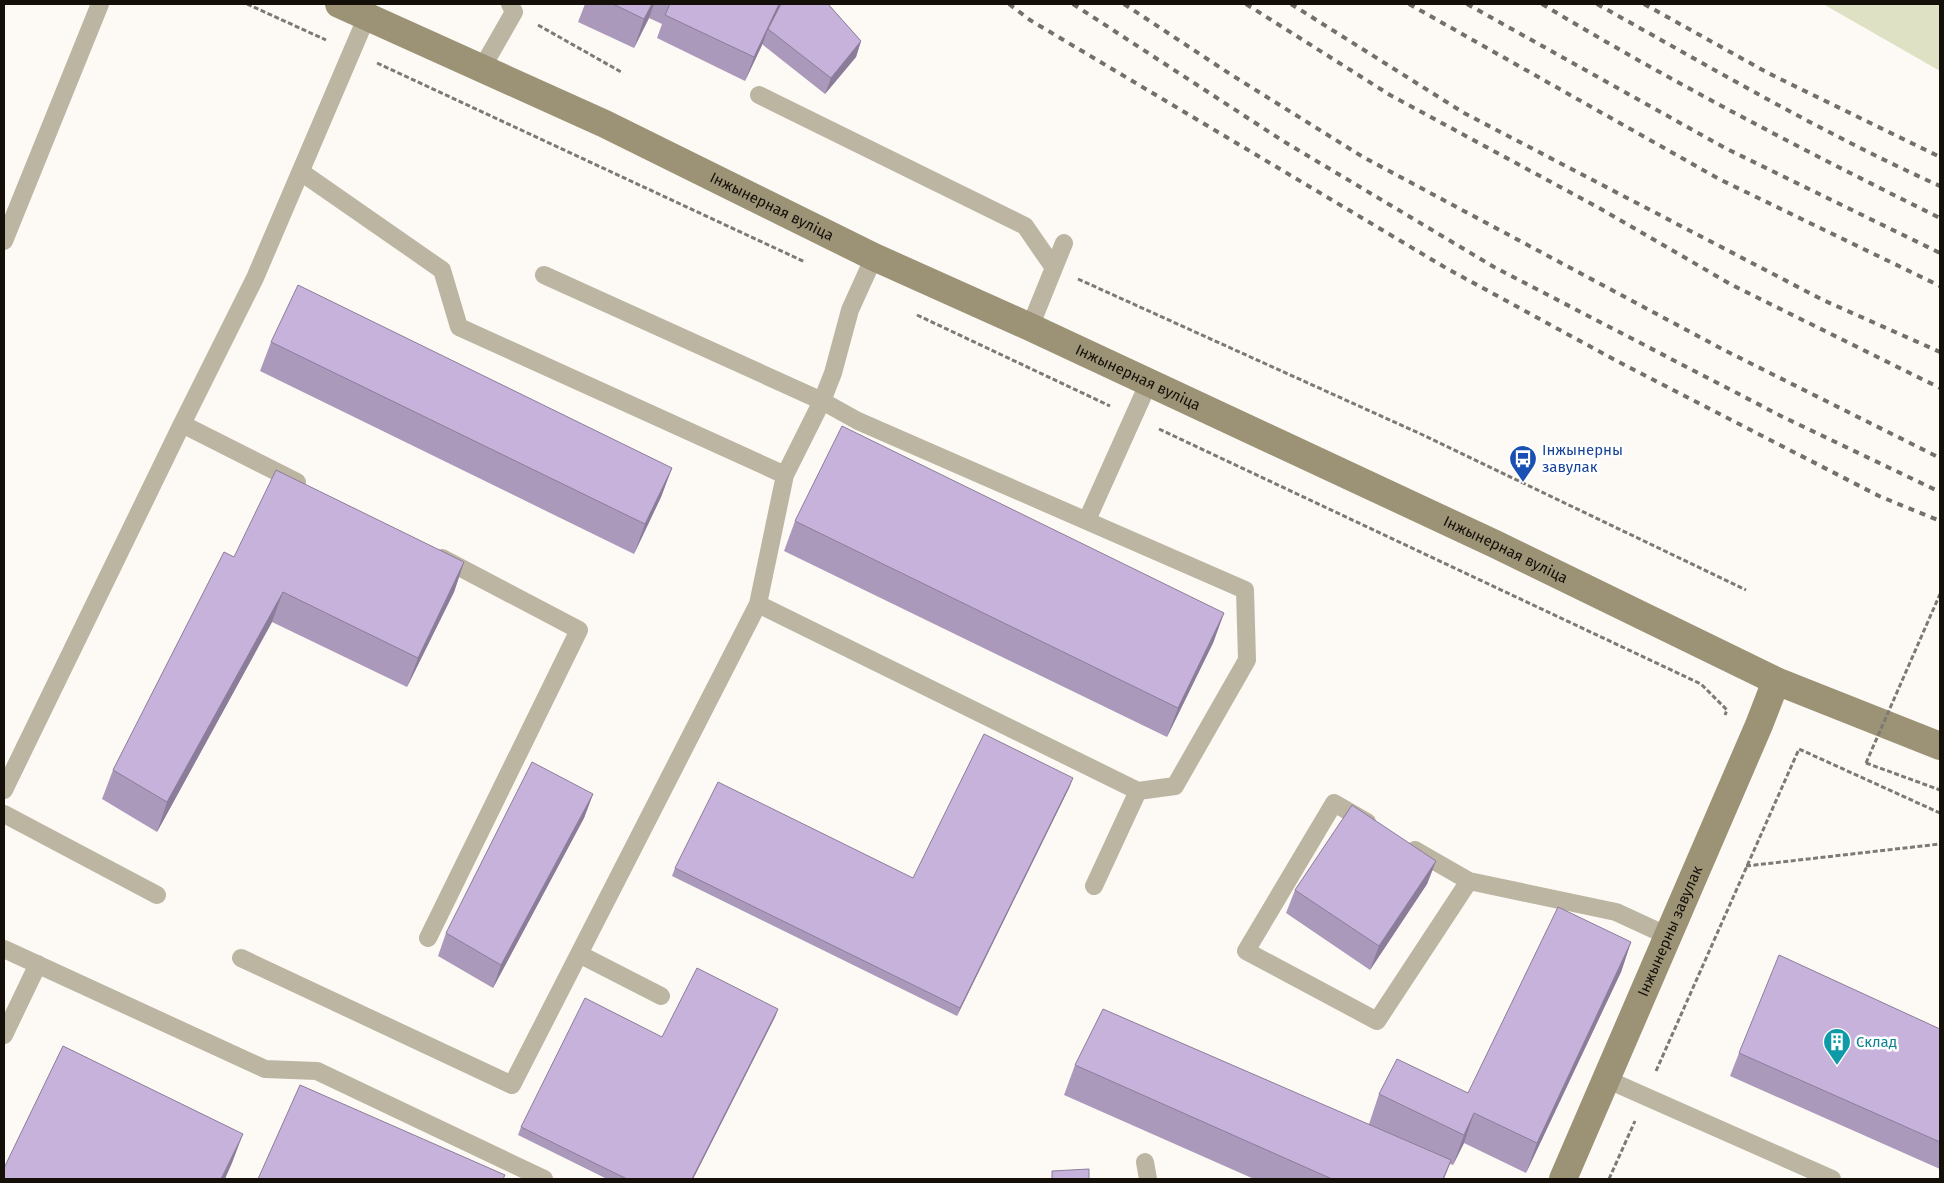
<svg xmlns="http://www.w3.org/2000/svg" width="1944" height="1183" viewBox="0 0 1944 1183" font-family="'Fira Sans',sans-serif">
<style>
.green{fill:#dee1c4}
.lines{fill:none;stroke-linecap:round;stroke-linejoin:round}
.path{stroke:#7d7973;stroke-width:3;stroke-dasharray:5 2.5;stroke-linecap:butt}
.lane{stroke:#bbb5a1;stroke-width:18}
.secondary{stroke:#9c9376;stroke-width:28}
.rail{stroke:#736f69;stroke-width:4;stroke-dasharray:6 6;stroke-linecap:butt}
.path-bridge{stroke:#7d7973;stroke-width:3;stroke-dasharray:5 2.5;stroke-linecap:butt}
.wall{fill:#ab99bc}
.shaded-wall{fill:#8b7d99}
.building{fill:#c7b2db;stroke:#8b7d99}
.labels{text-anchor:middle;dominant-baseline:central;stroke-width:5;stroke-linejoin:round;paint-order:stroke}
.street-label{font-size:15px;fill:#140f08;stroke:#fff}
.transit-label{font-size:15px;fill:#164399;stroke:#fff;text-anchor:start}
.culture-label{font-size:15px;fill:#0d838f;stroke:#fff;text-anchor:start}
</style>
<rect width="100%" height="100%" fill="#fdfaf6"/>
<path class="green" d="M 1823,4 L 1940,4 L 1940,71 Z"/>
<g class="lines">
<path class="path" d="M 247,4 L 326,40
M 538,25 L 623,73
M 377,63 L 805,262
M 1078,279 L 1423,435 L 1746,590
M 917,315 L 1110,406
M 1159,429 L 1701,684 L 1727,710 L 1725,715
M 1866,763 L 1940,790
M 1746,866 L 1940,844
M 1656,1071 L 1799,749 L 1940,813
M 1609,1179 L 1635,1121"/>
<path class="lane" d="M 482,68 L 514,12 L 510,4
M 759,95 L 1025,226 L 1054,268
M 301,172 L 442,270 L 459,327 L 785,475
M 4,241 L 100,4
M 874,257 L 850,310 L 833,373 L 822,401 L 858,421 L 1245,590 L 1247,660 L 1175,786 L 1138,791
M 1030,327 L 1064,243
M 297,482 L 182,424 L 255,278 L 367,16
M 1087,520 L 1149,382
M 758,604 L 1138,791 L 1094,886
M 4,790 L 182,424
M 4,814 L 157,895
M 1367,822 L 1334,803 L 1246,951 L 1377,1021 L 1469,881
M 1415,850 L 1469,881 L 1616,912 L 1668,936
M 428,938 L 579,630 L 442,558
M 4,949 L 265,1069 L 317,1071 L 544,1179
M 579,954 L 661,996
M 241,958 L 512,1085 L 758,604 L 785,475 L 822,401 L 544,275
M 4,1035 L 38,964
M 1606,1079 L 1832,1179
M 1145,1162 L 1148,1179"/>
<g class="secondary">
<path id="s1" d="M 339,4 L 605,124 L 874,257 L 1030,327 L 1495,544 L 1776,681 L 1940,746"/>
<path id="s2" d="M 1563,1179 L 1759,725 L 1776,681"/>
</g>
<path class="rail" d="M 1009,4 L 1030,20 L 1446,268 L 1615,360 L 1879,496 L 1940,521
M 1073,4 L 1283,141 L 1494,267 L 1783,417 L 1940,492
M 1124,4 L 1230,74 L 1363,157 L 1724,350 L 1940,458
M 1246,4 L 1390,95 L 1601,209 L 1732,285 L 1940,388
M 1291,4 L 1464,113 L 1823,300 L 1940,352
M 1409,4 L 1719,179 L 1940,286
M 1467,4 L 1725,148 L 1940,253
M 1542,4 C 1671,82 1805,151 1940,218
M 1597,4 C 1710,67 1822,133 1940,186
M 1644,4 L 1768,73 L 1940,157"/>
<path class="path-bridge" d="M 1866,763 L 1940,594"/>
</g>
<path class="wall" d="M 585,4 L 828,4 L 861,41 L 856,57 L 825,94 L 763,45 L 763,43 L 745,81 L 657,38 L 662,24 L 649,18 L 634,48 L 578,22 Z
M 271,342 L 672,468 L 661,497 L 634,554 L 260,371 Z
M 795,521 L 1224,613 L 1213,643 L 1167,737 L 784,551 Z
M 234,557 L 464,562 L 454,592 L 407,687 L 272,622 L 157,832 L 102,799 L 113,770 Z
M 1070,786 L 957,1016 L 672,876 L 675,868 L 913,878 Z
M 593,794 L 584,818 L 493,988 L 438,956 L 446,933 Z
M 1436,861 L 1427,884 L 1370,970 L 1286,913 L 1295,890 Z
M 1631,942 L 1621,972 L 1526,1173 L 1464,1143 L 1453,1165 L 1450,1164 L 1444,1179 L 1254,1179 L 1064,1095 L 1075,1065 L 1369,1124 L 1379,1094 L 1468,1093 Z
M 778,1009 L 775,1017 L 693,1179 L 607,1179 L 518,1135 L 521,1127 L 662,1037 Z
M 1940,1029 L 1940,1169 L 1730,1076 L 1739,1053 Z"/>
<path class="shaded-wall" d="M 652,4 L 654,4 L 649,18 L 634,48 L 644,19 Z
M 779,4 L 782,4 L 768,29 L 763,43 L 745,81 L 754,57 Z
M 861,41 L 856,57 L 825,94 L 831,78 Z
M 672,468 L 661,497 L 634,554 L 645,524 Z
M 464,562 L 454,592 L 407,687 L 418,658 Z
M 283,592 L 272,622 L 157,832 L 167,802 Z
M 1224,613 L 1213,643 L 1167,737 L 1178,708 Z
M 1073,778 L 1070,786 L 957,1016 L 960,1008 Z
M 593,794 L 584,818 L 493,988 L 501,965 Z
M 1436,861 L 1427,884 L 1370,970 L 1379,946 Z
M 1631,942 L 1621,972 L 1526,1173 L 1537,1143 Z
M 778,1009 L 775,1017 L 693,1179 L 692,1179 Z
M 1474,1113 L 1464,1143 L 1453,1165 L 1464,1135 Z
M 243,1134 L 232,1163 L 225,1179 L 221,1179 Z"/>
<path class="building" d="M 613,4 L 652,4 L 644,19 Z
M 670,4 L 779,4 L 754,57 L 665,15 Z
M 781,4 L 828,4 L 861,41 L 831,78 L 768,29 Z
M 298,285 L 672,468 L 645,524 L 271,342 Z
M 842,426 L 1224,613 L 1178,708 L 795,521 Z
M 276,470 L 464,562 L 418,658 L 283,592 L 167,802 L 113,770 L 224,552 L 234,557 Z
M 984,734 L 1073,778 L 960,1008 L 675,868 L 718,782 L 913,878 Z
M 532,762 L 593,794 L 501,965 L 446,933 Z
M 1352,805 L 1436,861 L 1379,946 L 1295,890 Z
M 1558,907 L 1631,942 L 1537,1143 L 1474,1113 L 1464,1135 L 1379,1094 L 1397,1059 L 1468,1093 Z
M 1779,955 L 1940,1029 L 1940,1142 L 1739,1053 Z
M 697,968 L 778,1009 L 692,1179 L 627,1179 L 521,1127 L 585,998 L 662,1037 Z
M 1103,1009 L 1451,1160 L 1443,1179 L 1332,1179 L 1075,1065 Z
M 63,1046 L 243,1134 L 221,1179 L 4,1179 L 4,1168 Z
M 300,1085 L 505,1175 L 503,1179 L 258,1179 Z
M 1089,1169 L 1089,1179 L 1052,1179 L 1052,1171 Z"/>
<defs>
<symbol id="bus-pin" viewBox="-11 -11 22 30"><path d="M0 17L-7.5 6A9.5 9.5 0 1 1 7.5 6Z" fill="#1a4fb4" stroke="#fff"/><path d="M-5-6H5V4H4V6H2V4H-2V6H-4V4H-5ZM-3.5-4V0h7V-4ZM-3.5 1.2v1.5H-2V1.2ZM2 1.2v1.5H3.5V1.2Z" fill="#fff"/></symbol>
<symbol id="building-pin" viewBox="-11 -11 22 30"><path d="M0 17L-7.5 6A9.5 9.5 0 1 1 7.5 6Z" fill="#0f9aa8" stroke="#fff"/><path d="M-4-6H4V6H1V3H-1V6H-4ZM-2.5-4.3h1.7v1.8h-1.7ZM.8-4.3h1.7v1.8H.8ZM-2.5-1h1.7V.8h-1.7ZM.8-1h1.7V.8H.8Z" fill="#fff"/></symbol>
</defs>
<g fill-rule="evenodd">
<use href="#bus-pin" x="1507" y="443" width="32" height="43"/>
<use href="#building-pin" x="1821" y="1026" width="32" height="43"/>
</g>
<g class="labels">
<g class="street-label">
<text stroke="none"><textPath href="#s1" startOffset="478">Інжынерная вуліца</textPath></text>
<text stroke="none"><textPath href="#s1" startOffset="882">Інжынерная вуліца</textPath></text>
<text stroke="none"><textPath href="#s1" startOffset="1288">Інжынерная вуліца</textPath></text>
<text stroke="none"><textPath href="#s2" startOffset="270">Інжынерны завулак</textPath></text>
</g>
<g class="transit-label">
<text x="1542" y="450">Інжынерны<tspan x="1542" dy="17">завулак</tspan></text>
</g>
<g class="culture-label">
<text x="1856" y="1042">Склад</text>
</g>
</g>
<rect width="1944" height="1183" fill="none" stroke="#140f08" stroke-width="10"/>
</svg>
